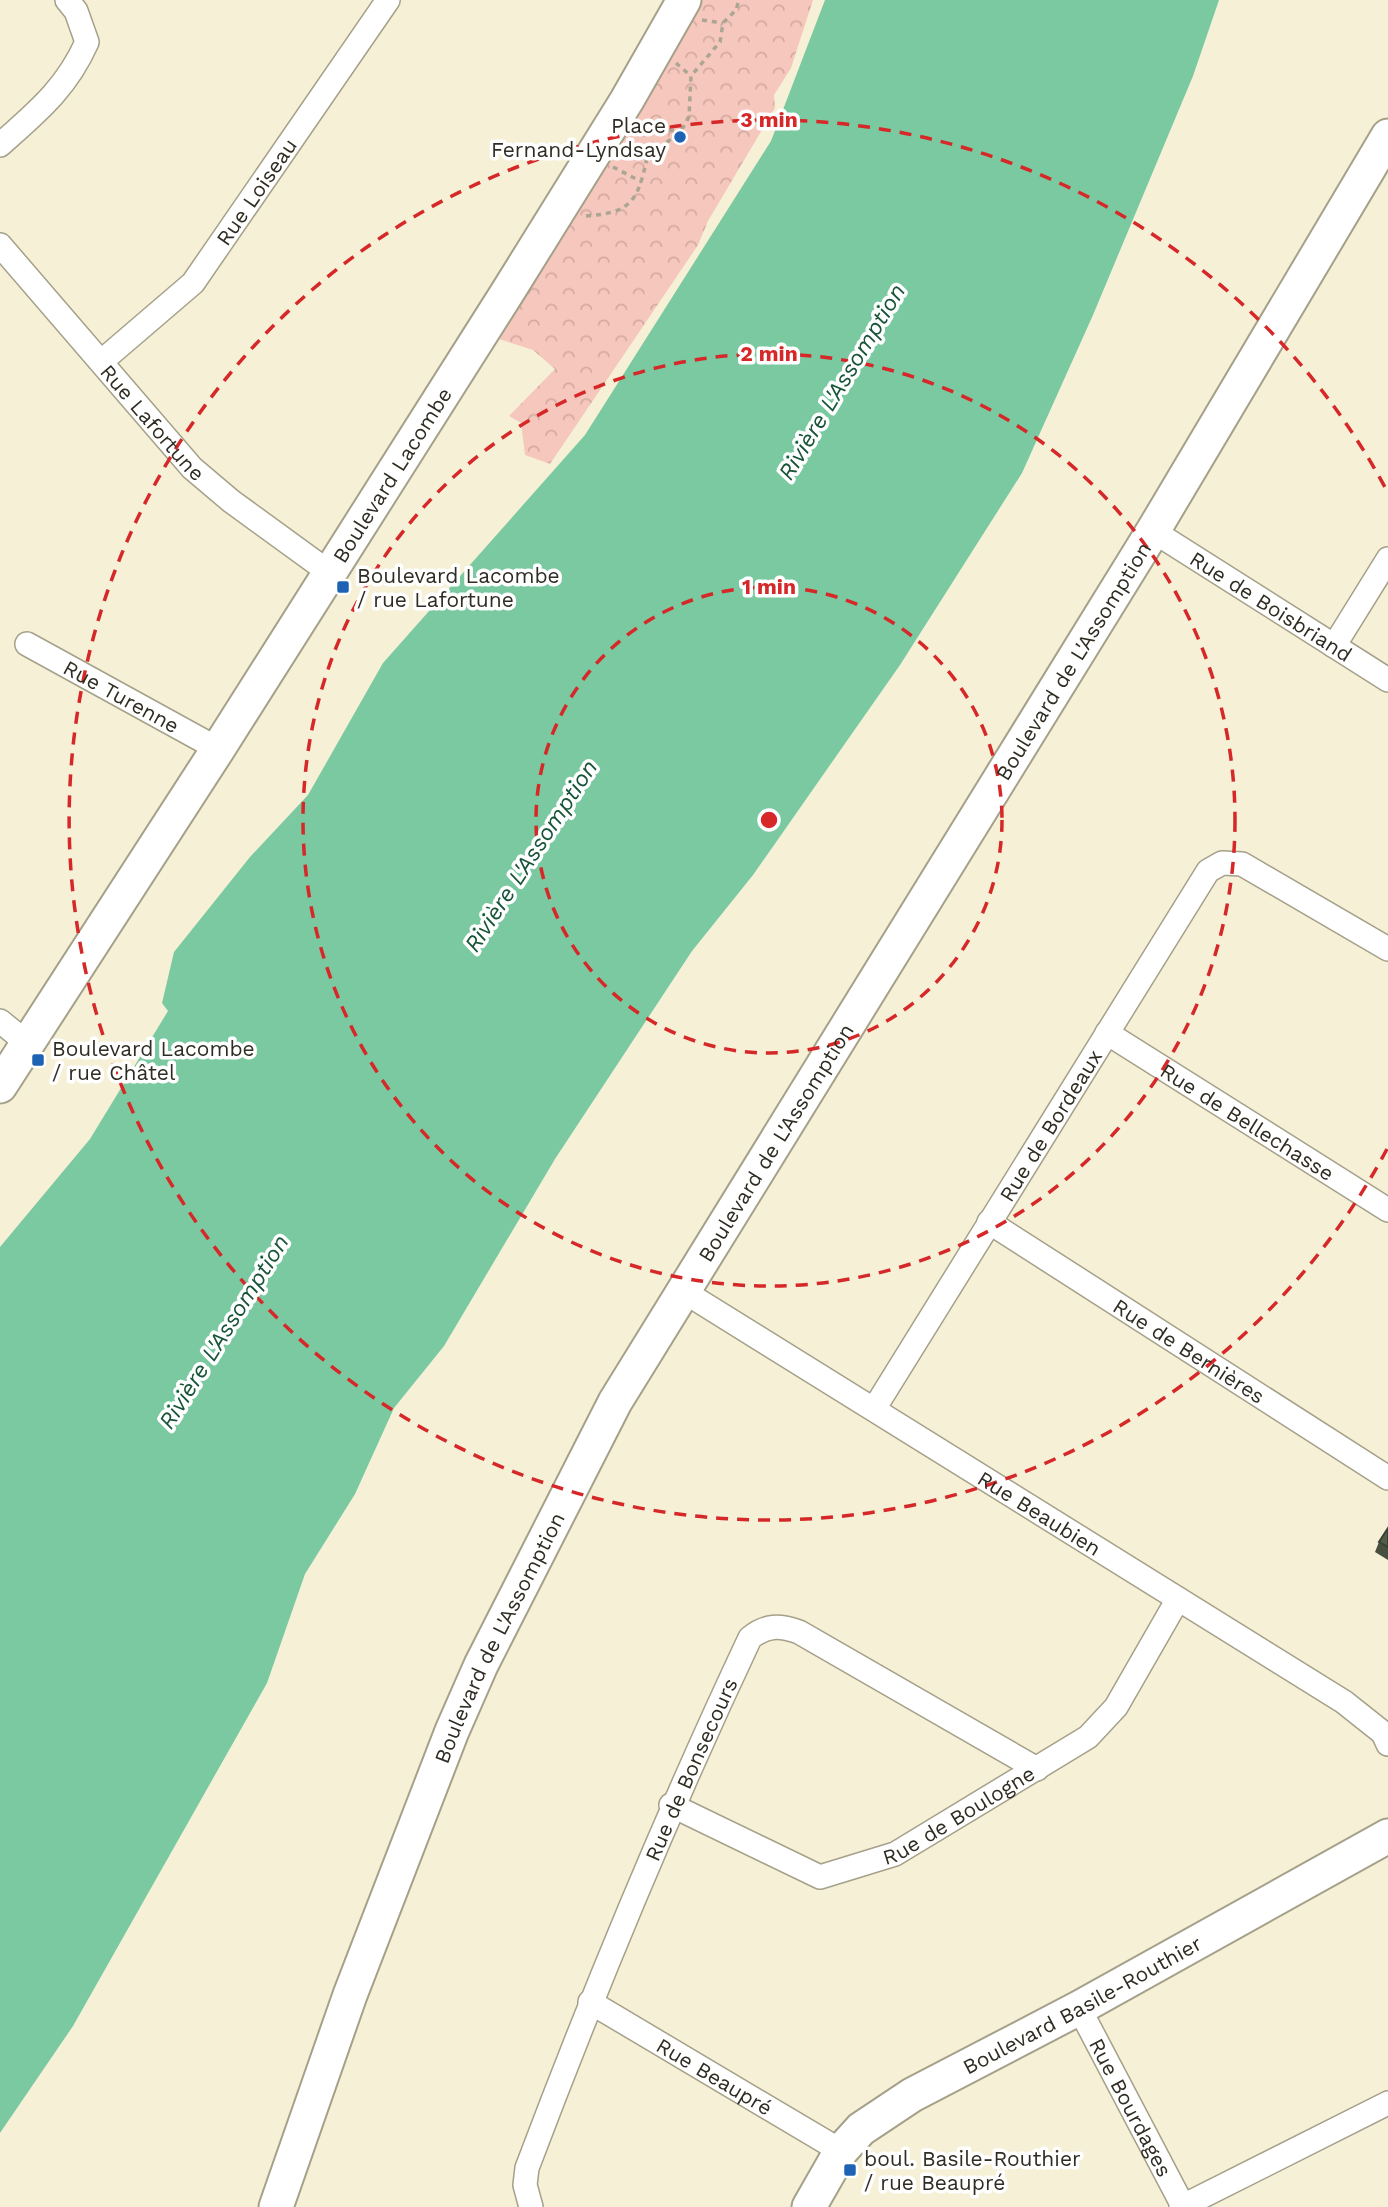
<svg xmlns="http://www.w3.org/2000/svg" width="1388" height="2207" viewBox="0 0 1388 2207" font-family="'Work Sans',sans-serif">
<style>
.forest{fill:url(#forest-crowns)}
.water{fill:#7ac9a0}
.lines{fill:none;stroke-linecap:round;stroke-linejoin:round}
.street-casing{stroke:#a5a089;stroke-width:26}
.secondary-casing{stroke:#a5a089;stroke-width:37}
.path{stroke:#aaa693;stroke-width:3.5;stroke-dasharray:5 5;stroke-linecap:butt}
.street{stroke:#fff;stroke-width:23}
.secondary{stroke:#fff;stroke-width:33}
.wall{fill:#47503f}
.building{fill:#535d49;stroke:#3a4133;stroke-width:2}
.ring{fill:none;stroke:#d62828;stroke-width:3.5;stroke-dasharray:12 9}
.poi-dot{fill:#1e63b3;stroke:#fff;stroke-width:2.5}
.labels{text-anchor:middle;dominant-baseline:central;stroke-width:7;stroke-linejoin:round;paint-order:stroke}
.poi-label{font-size:21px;fill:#2f2d23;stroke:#fff;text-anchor:start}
.street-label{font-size:21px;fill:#2f2d23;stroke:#fff}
.water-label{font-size:23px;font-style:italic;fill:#175438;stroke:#fff}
.centre{fill:#d62828;stroke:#fff;stroke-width:3.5}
.ring-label{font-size:21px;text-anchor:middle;font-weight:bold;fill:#d62828;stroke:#fff;stroke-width:7;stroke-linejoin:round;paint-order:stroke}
</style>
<defs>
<pattern id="forest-crowns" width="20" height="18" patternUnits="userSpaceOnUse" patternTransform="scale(1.75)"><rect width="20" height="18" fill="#f6c7bc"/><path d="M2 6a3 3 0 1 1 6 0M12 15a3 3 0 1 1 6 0" fill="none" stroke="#d3aba1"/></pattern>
</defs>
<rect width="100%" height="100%" fill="#f6f0d7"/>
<path class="forest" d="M 683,0 L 813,0 L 791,68 L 774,95 L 775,108 L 708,221 L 698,245 L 550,464 L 525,455 L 521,423 L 509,416 L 555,369 L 533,350 L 499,339 L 566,225 Z"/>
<path class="water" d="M 825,0 L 1219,0 L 1193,76 L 1093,315 L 1022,473 L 900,665 L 753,875 L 692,951 L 555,1159 L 444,1346 L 394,1408 L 355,1494 L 305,1574 L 267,1683 L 73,2026 L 0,2133 L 0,1247 L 90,1139 L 168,1011 L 162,1003 L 174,952 L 250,857 L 308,795 L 383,663 L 585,435 L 771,141 Z"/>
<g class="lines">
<defs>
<g id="street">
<path d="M 0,145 C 37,112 66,89 87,42 L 76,11 L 67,0"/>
<path id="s1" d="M 0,245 L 192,468 L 231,501 L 330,573"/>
<path id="s2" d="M 102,361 L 193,283 L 388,0"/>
<path id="s3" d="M 1153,531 L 1388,680"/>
<path id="s4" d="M 27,644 L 218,749"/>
<path d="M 1334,646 L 1388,559"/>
<path d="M 0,1021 L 27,1043"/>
<path id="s5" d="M 1107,1033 L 1388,1210"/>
<path id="s6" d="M 989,1222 L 1388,1478"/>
<path id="s7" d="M 683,1291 L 1344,1702 L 1383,1733 L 1388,1744"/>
<path id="s8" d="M 874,1409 L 1208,871 L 1222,863 L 1242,864 L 1388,949"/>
<path id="s9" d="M 671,1805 L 820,1877 L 895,1854 L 1088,1737 L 1116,1707 L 1178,1599"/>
<path id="s10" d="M 590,2002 L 841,2151"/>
<path id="s11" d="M 1079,2008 L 1183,2206"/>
<path id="s12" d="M 531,2207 L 525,2185 L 527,2168 C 595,1988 668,1812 750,1638 C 766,1625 779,1625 799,1632 L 1037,1769"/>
<path d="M 1181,2207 L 1388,2103"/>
</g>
<g id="secondary">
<path id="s13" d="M 0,1086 L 218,749 L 507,293 L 627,100 L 684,0"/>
<path id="s14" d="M 276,2207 L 350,1995 L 452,1731 L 481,1665 L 615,1402 L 1153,531 L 1388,136"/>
<path id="s15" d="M 809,2207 L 841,2151 L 861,2129 L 912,2095 L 1079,2008 L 1388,1836"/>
</g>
</defs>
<use href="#street" class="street-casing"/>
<use href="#secondary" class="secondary-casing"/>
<path class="path" d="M 702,20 L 723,23
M 676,63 L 691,76
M 639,127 L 680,131
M 613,167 L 642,182
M 586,216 C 632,213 638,200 647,158 L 681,131 L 689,117 L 691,76 L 720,42 L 723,23 L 736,10 L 739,0"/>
<use href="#street" class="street"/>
<use href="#secondary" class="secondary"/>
</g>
<path class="wall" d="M 1388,1528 L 1388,1560 L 1375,1552 L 1379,1542 Z"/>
<path class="building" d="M 1388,1528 L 1388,1547 L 1379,1542 Z"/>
<g class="ring">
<circle cx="769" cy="820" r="233"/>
<circle cx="769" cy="820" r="466"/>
<path d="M1387 1149A700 700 0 1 1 1387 491"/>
</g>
<g class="poi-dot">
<circle cx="680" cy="137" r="7"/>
<rect x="336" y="580" width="14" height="14" rx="3.5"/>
<rect x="31" y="1053" width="14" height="14" rx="3.5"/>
<rect x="843" y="2163" width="14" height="14" rx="3.5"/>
</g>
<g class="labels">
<g class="poi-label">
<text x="666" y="125" text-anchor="end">Place<tspan x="666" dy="24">Fernand-Lyndsay</tspan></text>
<text x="357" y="575">Boulevard Lacombe<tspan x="357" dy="24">/ rue Lafortune</tspan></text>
<text x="52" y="1048">Boulevard Lacombe<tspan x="52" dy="24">/ rue Châtel</tspan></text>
<text x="864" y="2158">boul. Basile-Routhier<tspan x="864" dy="24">/ rue Beaupré</tspan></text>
</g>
<g class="street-label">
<text stroke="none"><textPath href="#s2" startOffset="231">Rue Loiseau</textPath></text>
<text stroke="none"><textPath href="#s1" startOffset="234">Rue Lafortune</textPath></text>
<text stroke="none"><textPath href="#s13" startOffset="726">Boulevard Lacombe</textPath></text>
<text stroke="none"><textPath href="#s3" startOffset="140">Rue de Boisbriand</textPath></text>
<text stroke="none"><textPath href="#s14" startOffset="1746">Boulevard de L'Assomption</textPath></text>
<text stroke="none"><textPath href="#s4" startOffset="108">Rue Turenne</textPath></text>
<text stroke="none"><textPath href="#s5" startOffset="166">Rue de Bellechasse</textPath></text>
<text stroke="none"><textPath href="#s8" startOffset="334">Rue de Bordeaux</textPath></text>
<text stroke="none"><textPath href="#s14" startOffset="1180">Boulevard de L'Assomption</textPath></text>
<text stroke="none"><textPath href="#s6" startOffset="238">Rue de Bernières</textPath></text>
<text stroke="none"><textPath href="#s7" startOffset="420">Rue Beaubien</textPath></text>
<text stroke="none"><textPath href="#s14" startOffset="612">Boulevard de L'Assomption</textPath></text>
<text stroke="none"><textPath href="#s12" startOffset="471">Rue de Bonsecours</textPath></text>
<text stroke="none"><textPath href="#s9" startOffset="318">Rue de Boulogne</textPath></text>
<text stroke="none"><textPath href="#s15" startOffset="348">Boulevard Basile-Routhier</textPath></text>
<text stroke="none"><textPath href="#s10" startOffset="145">Rue Beaupré</textPath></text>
<text stroke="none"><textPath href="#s11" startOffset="112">Rue Bourdages</textPath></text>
</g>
<g class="water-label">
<text transform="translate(842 382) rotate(-59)">Rivière L'Assomption</text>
<text transform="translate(531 856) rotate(-57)">Rivière L'Assomption</text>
<text transform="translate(224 1332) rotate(-58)">Rivière L'Assomption</text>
</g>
</g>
<circle cx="769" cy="820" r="10" class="centre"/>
<g class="ring-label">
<text x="769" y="127">3 min</text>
<text x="769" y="361">2 min</text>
<text x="769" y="594">1 min</text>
</g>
</svg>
